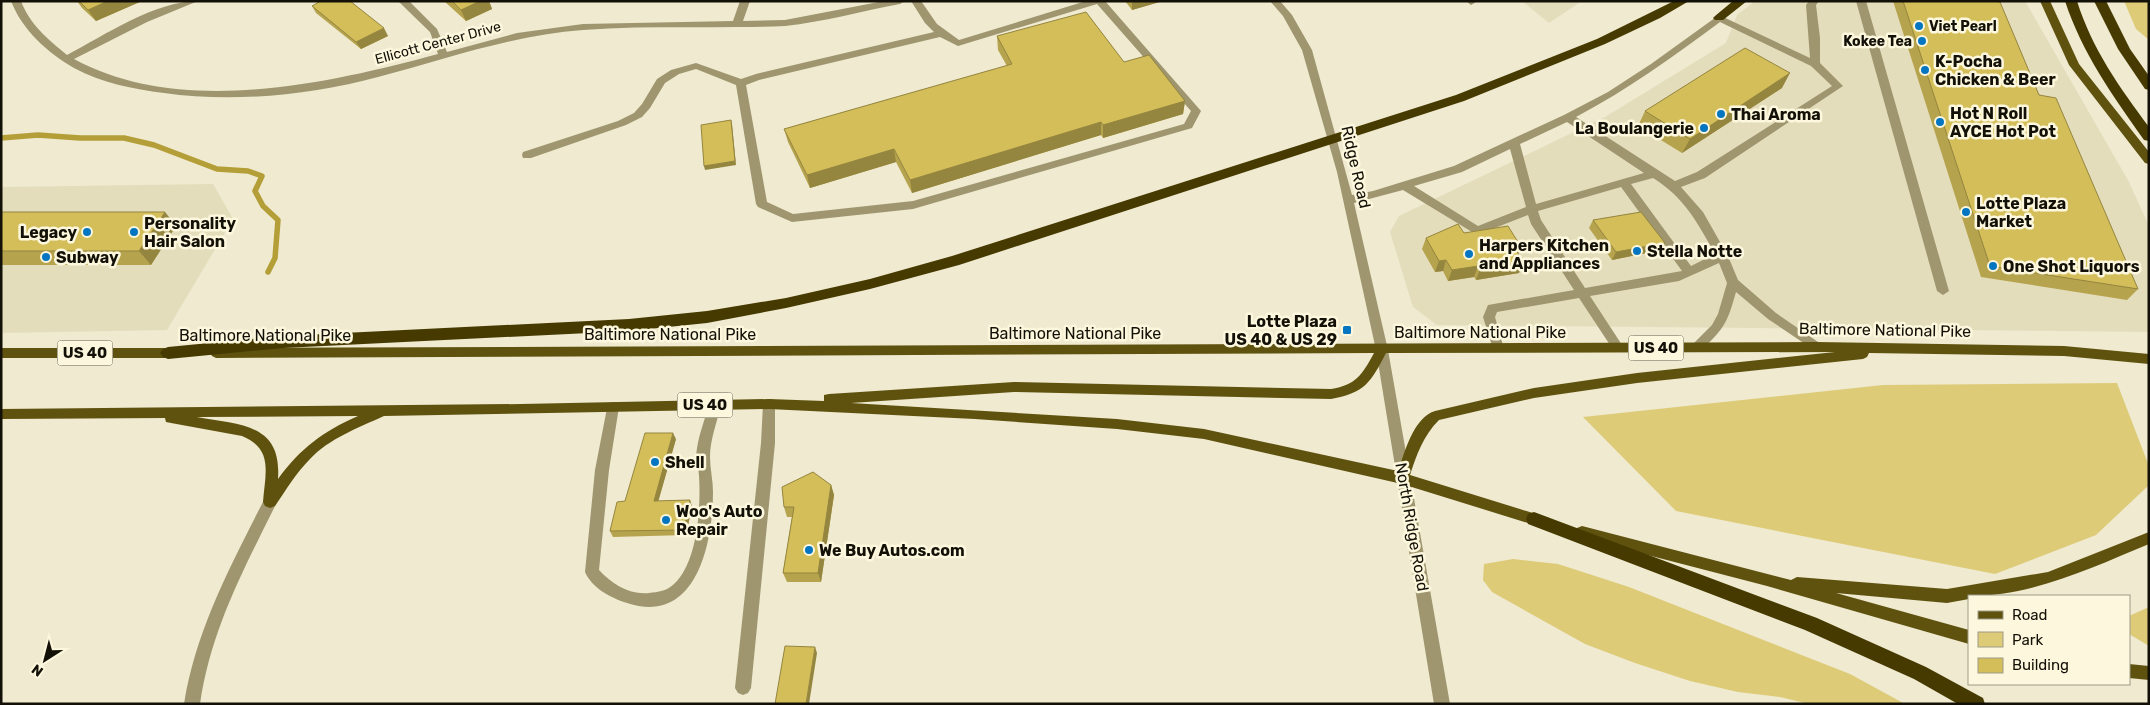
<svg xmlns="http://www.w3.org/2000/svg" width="2150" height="705" viewBox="0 0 2150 705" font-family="Rubik,sans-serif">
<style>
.built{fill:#e4ddbc}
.green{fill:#decb78}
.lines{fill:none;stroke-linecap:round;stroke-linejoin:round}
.stream{stroke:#b49e37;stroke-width:5.5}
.minor{fill:#9f966f;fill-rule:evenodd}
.major{fill:#5f520f;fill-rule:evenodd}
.highway{fill:#463a00;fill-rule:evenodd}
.wall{fill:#b6a34d}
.shaded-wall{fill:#94853f}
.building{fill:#d4be5a;stroke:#94853f}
.poi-dot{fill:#0476c1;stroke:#fcf7dd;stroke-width:2}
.labels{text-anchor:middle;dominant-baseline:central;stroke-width:5;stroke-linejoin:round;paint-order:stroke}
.far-poi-label{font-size:14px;font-weight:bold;fill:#121007;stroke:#fcf7dd;text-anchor:start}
.far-street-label{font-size:14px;fill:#121007;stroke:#fcf7dd}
.shield{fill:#fcf7dd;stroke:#585547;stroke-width:1}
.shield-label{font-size:15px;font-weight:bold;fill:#121007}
.poi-label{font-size:16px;font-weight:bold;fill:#121007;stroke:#fcf7dd;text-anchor:start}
.street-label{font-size:16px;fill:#121007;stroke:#fcf7dd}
</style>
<rect width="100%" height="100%" fill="#efead0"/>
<path class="built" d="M 1522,1 L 1582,1 L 1549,23 Z
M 1755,1 L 2025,1 L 2129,182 L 2149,226 L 2149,332 L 1437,325 L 1413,307 L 1390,232 L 1399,216 L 1605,117 L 1726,43 L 1737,15 Z
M 213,184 L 233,219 L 167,330 L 1,333 L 1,187 Z"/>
<path class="green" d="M 2124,1 L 2149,1 L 2149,40 L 2136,29 Z
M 2117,383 L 2149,466 L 2149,485 L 2096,535 L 1995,574 L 1676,511 L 1583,417 L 1883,385 Z
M 1513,559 L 1558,564 L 1629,587 L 1850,674 L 1905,704 L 1809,704 L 1780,697 L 1738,692 L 1690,681 L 1635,663 L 1585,644 L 1492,592 L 1483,580 L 1484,564 Z
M 2149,607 L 2149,646 L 2129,634 L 2129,616 Z"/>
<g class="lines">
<path class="stream" d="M 1,138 L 38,135 L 80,138 L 124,138 L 154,145 L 217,169 L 248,171 L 262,176 L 255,191 L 263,206 L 278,220 L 275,258 L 268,272"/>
<path class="minor" d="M 11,1 L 21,1 C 30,25 48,39 67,55 C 105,35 155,1 198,1 L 147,22 L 74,59 C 180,117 327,84 438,54 L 430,32 L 398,1 L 409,1 L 437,29 L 447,52 L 517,33 L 583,24 L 733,21 L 740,1 L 750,1 L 743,21 L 785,20 L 884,1 L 905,1 L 900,4 C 862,11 823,22 785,26 C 769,27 753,27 738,27 C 687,28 634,26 583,30 C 513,35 446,59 378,77 C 311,95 233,103 164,93 C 133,89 102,83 74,68 C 48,53 22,30 11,1 Z
M 911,1 L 921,1 L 937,24 L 959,40 L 1086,1 L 1105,1 L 1201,111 L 1192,128 L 913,209 L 792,222 L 758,207 L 756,204 L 736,85 L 696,69 L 679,74 L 665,83 L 650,108 L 642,117 L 626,125 L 531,158 L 523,158 L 522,155 L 523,152 L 618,121 L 634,113 L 642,104 L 657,79 L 671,70 L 696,63 L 741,79 L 756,74 L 934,32 L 925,23 ZM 1097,4 L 1191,111 L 1184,124 L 913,201 L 793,214 L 767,202 L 746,85 L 759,80 L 940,37 L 958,46 Z
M 1270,1 L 1280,1 L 1292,15 L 1312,50 L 1352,195 L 1373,191 L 1454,166 L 1564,115 L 1608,92 L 1651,64 L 1719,15 L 1810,58 L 1806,5 L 1809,1 L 1819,1 L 1816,5 L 1820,38 L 1820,63 L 1843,86 L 1705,178 L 1681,187 L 1703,212 L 1728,256 L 1738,280 L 1776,313 L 1821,344 L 1823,347 L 1821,350 L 1817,352 L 1768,319 L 1736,292 C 1727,324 1724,329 1700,351 L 1692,351 L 1690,348 L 1692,345 L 1712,325 L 1718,314 L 1727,283 L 1719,263 L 1679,281 L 1590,296 L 1622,345 L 1624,348 L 1622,351 L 1614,351 L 1579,298 L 1497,312 L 1495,317 L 1504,349 L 1502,352 L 1494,352 L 1483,317 L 1488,305 L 1574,290 L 1531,224 L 1528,215 L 1477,235 L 1403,190 L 1354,203 L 1388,350 L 1450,704 L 1434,704 L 1376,350 L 1337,172 L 1302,50 L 1283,16 ZM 1720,22 L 1811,66 L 1832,86 L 1697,172 L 1675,181 L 1576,117 C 1627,90 1673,57 1720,22 ZM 1567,122 L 1644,173 L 1536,204 L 1520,144 ZM 1510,149 L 1526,207 L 1478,226 L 1414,186 L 1462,172 ZM 1653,178 C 1685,198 1697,222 1715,254 L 1691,266 L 1631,184 ZM 1621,187 L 1682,271 L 1585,288 L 1541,220 L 1538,211 Z
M 1466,1 L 1476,1 L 1476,2 L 1471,5 Z
M 1856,1 L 1866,1 L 1949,291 L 1943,295 L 1937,291 Z
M 769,399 L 774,400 L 775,404 L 775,443 L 751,688 L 748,693 L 743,695 L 738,693 L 735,688 L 761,443 L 763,404 L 764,400 Z
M 715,400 L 720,401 L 721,405 C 717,422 710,440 710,457 C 710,469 713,480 713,492 C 713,542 697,626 627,603 C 611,598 592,588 585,572 L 595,470 L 608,403 L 613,402 L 618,403 L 619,407 L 609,470 L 599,570 C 612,584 629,595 649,593 C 658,592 667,591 674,584 C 698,562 701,506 699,476 C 699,469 696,463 696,457 C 697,439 704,422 709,405 L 710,401 Z
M 270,496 L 275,498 L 277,502 C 244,569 211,629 200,704 L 184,704 C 196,629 231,565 265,498 Z"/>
<path class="major" d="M 2040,1 L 2050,1 L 2079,64 L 2149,152 L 2149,164 L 2145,163 L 2069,65 Z
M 1817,342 L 2064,346 L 2149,354 L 2149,364 L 2064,356 L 1869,353 L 1867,357 L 1863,359 L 1637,383 L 1534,398 L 1439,420 C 1423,436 1417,454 1410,475 L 1549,518 L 1551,522 L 1549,526 L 1544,528 L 1402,484 L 1204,439 L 1117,429 L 975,419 L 769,409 L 384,416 C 358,428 330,438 310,459 C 296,473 286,490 275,506 L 270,508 L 265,506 L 263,502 C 265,474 274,449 242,436 L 171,423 L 166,422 L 165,418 L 1,419 L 1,409 L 521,404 L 769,399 L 824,401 L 824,395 L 829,394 L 1014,382 L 1331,389 C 1356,385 1362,375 1374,353 L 216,358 L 212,356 L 210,353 L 212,350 L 216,348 ZM 1835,352 L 1637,373 L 1534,388 L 1435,411 C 1413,418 1405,452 1398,471 L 1204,429 L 1117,419 L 851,403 L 1014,392 L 1331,399 C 1365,393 1371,382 1386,353 ZM 358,416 C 322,432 301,448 278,479 C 282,423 240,425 197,417 Z
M 1,348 L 176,348 L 180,350 L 182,353 L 180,356 L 176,358 L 1,358 Z
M 1582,526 L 1791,580 L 1797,577 L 1947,589 L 2048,572 L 2149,532 L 2149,544 C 2091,568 2033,596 1969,596 L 1969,599 L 1947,603 L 1836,593 L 1969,630 L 1969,644 L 1767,586 L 1582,538 L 1577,536 L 1575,532 L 1577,528 Z
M 2129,664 L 2149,666 L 2149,680 L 2129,678 Z"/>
<path class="highway" d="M 1674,1 L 1689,1 L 1660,18 L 1605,44 L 1464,101 L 959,265 L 870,289 L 786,308 L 707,323 L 629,331 L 283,348 L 168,359 L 163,357 L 160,353 L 163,349 L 168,347 L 283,336 L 629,319 L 707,311 L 786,298 L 870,279 L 952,256 L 1456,95 L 1597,39 Z
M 1733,1 L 1747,1 L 1723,20 L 1715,20 L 1713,18 L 1715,16 Z
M 2065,1 L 2077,1 C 2092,49 2120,88 2149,127 L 2149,141 L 2144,140 C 2113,96 2082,53 2065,1 Z
M 2094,1 L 2106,1 L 2130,49 L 2149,76 L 2149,90 L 2145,89 L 2118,49 Z
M 1534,512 L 1817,618 L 1926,667 L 1983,698 L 1985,704 L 1958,704 L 1914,679 L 1805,630 L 1528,524 L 1526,519 L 1528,514 Z"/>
</g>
<path class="wall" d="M 77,1 L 142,1 L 96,21 L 82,8 Z
M 444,1 L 489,1 L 492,9 L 466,21 Z
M 1125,1 L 1163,1 L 1132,10 Z
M 1893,1 L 1994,1 L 2039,95 L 2138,289 L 2127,300 L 1981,277 Z
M 312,6 L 388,36 L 361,49 L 316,13 Z
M 997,36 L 1124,62 L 1185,101 L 1183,114 L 1103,138 L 1101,135 L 912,193 L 896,162 L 810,188 L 788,142 L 784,129 L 1007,66 L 998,50 Z
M 1782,88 L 1682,153 L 1638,126 L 1645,111 Z
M 1,212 L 176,226 L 151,265 L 1,265 Z
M 1593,220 L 1665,243 L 1661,250 L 1612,260 L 1589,228 Z
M 1464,233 L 1521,247 L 1518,254 L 1523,262 L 1519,273 L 1476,280 L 1474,277 L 1448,281 L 1443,271 L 1435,272 L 1422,249 L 1426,238 Z
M 676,439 L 658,501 L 692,506 L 686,535 L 613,537 L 610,531 L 625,501 Z
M 831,485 L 834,495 L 821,582 L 787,582 L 783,573 L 792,517 L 787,517 L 784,507 Z"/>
<path class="shaded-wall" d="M 108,1 L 142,1 L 96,21 L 88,10 Z
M 480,1 L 489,1 L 492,9 L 466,21 L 461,10 Z
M 1136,1 L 1163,1 L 1132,10 L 1132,2 Z
M 384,28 L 388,36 L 361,49 L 356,42 Z
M 1790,73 L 1782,88 L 1682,153 L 1690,139 Z
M 1185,101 L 1183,114 L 1103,138 L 1103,125 Z
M 731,120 L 732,124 L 736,165 L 705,170 L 704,166 Z
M 1101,122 L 1101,135 L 912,193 L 910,180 Z
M 894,149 L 896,162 L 810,188 L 807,175 Z
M 165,212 L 176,226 L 151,265 L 139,251 Z
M 1665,243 L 1661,250 L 1612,260 L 1616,252 Z
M 1521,247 L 1516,258 L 1515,248 Z
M 1446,260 L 1443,271 L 1435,272 L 1439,261 Z
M 1523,262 L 1519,273 L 1476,280 L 1480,269 Z
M 1478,266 L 1474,277 L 1448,281 L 1452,270 Z
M 673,433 L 676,439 L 657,506 L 654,501 Z
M 831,485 L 834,495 L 821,582 L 818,573 Z
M 690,500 L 692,506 L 686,535 L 684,530 Z
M 815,647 L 817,653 L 809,704 L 806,704 Z"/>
<path class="building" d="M 79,1 L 108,1 L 88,10 Z
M 321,1 L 350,1 L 384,28 L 356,42 L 312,6 Z
M 452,1 L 480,1 L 461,10 Z
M 1903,1 L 1994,1 L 2000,2 L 2039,95 L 2056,98 L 2138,289 L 1990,266 Z
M 1086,12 L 1124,62 L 1149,55 L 1185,101 L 1103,125 L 1101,122 L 910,180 L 894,149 L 807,175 L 784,129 L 1012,64 L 997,36 Z
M 1745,48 L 1790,73 L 1690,139 L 1645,111 Z
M 731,120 L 735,161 L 704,166 L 701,125 Z
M 1,212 L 165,212 L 139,251 L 1,251 Z
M 1641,212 L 1665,243 L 1616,252 L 1593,220 Z
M 1458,224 L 1464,233 L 1508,226 L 1521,247 L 1515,248 L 1523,262 L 1480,269 L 1478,266 L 1452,270 L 1446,260 L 1439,261 L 1426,238 Z
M 645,433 L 673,433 L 654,501 L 690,500 L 684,530 L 610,531 L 617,502 L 625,501 Z
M 813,472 L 831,485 L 818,573 L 783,573 L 794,507 L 784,507 L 782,487 Z
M 785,646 L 815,647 L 806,704 L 775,704 Z"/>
<g class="poi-dot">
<circle cx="1919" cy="26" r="5"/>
<circle cx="1922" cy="41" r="5"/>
<circle cx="1925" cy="70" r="5"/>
<circle cx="1721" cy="114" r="5"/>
<circle cx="1940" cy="122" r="5"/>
<circle cx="1704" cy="128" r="5"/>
<circle cx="1966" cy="212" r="5"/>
<circle cx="87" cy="232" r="5"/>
<circle cx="134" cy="232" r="5"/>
<circle cx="1637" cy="251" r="5"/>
<circle cx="1469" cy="254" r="5"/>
<circle cx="46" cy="257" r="5"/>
<circle cx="1993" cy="266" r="5"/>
<rect x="1342" y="325" width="10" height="10" rx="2.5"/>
<circle cx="655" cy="462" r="5"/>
<circle cx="666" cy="520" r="5"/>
<circle cx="809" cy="550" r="5"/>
</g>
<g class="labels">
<g class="far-poi-label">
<text x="1929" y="26">Viet Pearl</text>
<text x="1912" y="41" text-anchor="end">Kokee Tea</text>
</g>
<g class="far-street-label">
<text transform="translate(438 43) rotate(-15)">Ellicott Center Drive</text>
</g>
<g class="shield">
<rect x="1628.5" y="335.5" width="55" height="25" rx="4"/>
<rect x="57.5" y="340.5" width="55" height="25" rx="4"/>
<rect x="677.5" y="392.5" width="55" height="25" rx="4"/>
</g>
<g class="shield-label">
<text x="1656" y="348">US 40</text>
<text x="85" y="353">US 40</text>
<text x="705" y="405">US 40</text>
</g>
<g class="poi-label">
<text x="1935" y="61">K-Pocha<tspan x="1935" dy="18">Chicken &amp; Beer</tspan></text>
<text x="1950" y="113">Hot N Roll<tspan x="1950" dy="18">AYCE Hot Pot</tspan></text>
<text x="1731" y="114">Thai Aroma</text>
<text x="1694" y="128" text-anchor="end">La Boulangerie</text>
<text x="1976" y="203">Lotte Plaza<tspan x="1976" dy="18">Market</tspan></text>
<text x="144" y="223">Personality<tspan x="144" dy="18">Hair Salon</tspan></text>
<text x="77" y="232" text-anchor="end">Legacy</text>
<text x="1479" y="245">Harpers Kitchen<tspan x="1479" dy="18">and Appliances</tspan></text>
<text x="1647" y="251">Stella Notte</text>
<text x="56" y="257">Subway</text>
<text x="2003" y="266">One Shot Liquors</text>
<text x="1337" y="321" text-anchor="end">Lotte Plaza<tspan x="1337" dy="18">US 40 &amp; US 29</tspan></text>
<text x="665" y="462">Shell</text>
<text x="676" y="511">Woo's Auto<tspan x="676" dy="18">Repair</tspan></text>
<text x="819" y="550">We Buy Autos.com</text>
</g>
<g class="street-label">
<text transform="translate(1356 167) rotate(77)">Ridge Road</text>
<text transform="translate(1885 330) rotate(1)">Baltimore National Pike</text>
<text x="1480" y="332">Baltimore National Pike</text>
<text x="1075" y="333">Baltimore National Pike</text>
<text x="670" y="334">Baltimore National Pike</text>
<text x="265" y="335">Baltimore National Pike</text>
<text transform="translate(1412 527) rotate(80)">North Ridge Road</text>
</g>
</g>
<rect width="2150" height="705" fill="none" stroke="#121007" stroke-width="5"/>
<rect x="1968" y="595" width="162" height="90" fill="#fcf7dd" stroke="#9e9b87"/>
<rect x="1978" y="611" width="25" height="8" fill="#5f520f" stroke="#9e9b87"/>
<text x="2012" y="620" font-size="15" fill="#121007">Road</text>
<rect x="1978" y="632" width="25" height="15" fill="#decb78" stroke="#9e9b87"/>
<text x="2012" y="645" font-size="15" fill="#121007">Park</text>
<rect x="1978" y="658" width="25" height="15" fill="#d4be5a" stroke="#9e9b87"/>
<text x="2012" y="670" font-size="15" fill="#121007">Building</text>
<g transform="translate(45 660) rotate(216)" stroke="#fcf7dd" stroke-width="4" paint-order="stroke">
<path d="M0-4L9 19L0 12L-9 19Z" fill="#121007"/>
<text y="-8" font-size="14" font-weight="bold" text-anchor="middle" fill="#121007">N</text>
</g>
</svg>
